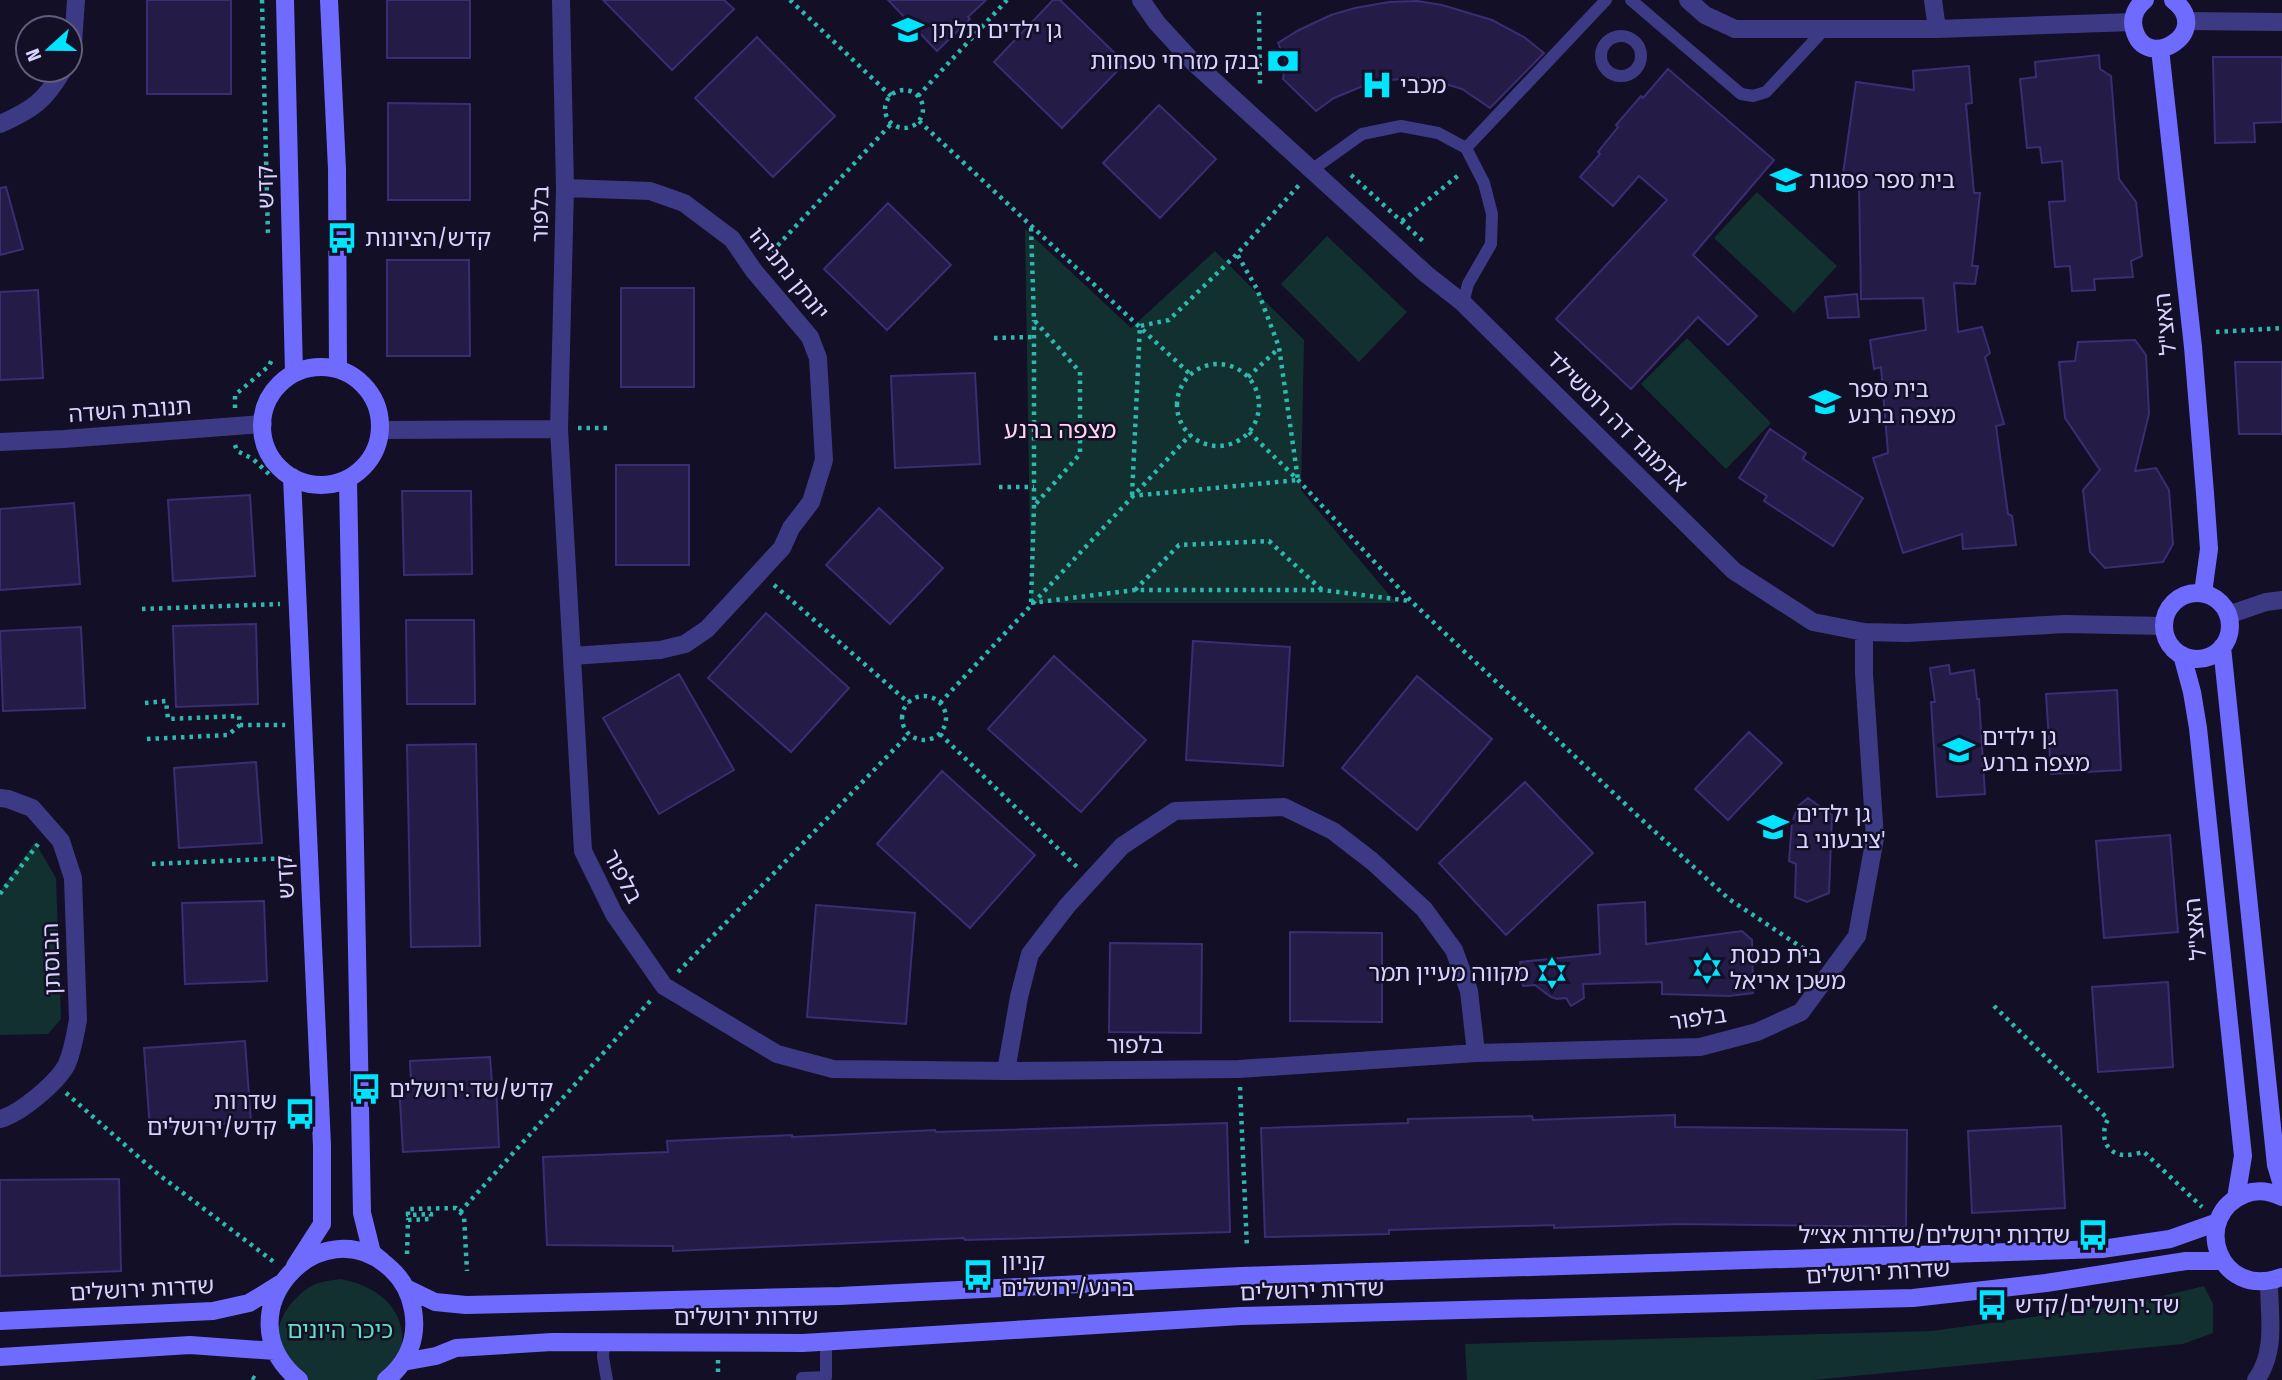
<svg xmlns="http://www.w3.org/2000/svg" width="2282" height="1380" viewBox="0 0 2282 1380" font-family="'Fira Sans Condensed','Noto Sans Hebrew',sans-serif">
<style>
.green{fill:#12302f}
.building{fill:#241b47;stroke:#3b2d73;stroke-width:2}
.lines{fill:none;stroke-linecap:round;stroke-linejoin:round}
.path{stroke:#2fb8b0;stroke-width:4.5;stroke-dasharray:3.5 5;stroke-linecap:butt}
.lane{stroke:#3d3a85;stroke-width:12}
.street{stroke:#3d3a85;stroke-width:18}
.secondary{stroke:#6f6bff;stroke-width:18}
.labels{text-anchor:middle;dominant-baseline:central;stroke-width:5;stroke-linejoin:round;paint-order:stroke}
.poi-label{font-size:23px;fill:#d9d4ff;stroke:#130f26;text-anchor:start}
.street-label{font-size:23px;fill:#d9d4ff;stroke:#130f26}
.park-label{font-size:23px;fill:#5fe0c0;stroke:#130f26}
.neighbourhood-label{font-size:24px;fill:#ffd6f0;stroke:#130f26}
</style>
<rect width="100%" height="100%" fill="#130f26"/>
<path class="green" d="M 1757,192 L 1837,266 L 1794,313 L 1714,238 Z
M 1025,229 L 1131,328 L 1215,251 L 1304,340 L 1301,490 L 1396,603 L 1031,603 Z
M 1327,236 L 1407,312 L 1359,362 L 1281,284 Z
M 1687,338 L 1771,423 L 1726,469 L 1641,384 Z
M 35,842 L 56,878 L 61,1019 L 48,1034 L 0,1035 L 0,891 Z
M 340,1279 C 373,1285 405,1305 402,1344 C 401,1355 393,1369 388,1380 L 291,1380 C 287,1369 280,1355 278,1343 C 275,1318 296,1292 318,1283 C 325,1281 333,1280 340,1279 Z
M 2204,1286 L 2213,1304 L 2213,1333 L 2183,1344 L 1813,1380 L 1467,1380 L 1465,1344 L 1932,1331 L 2138,1302 Z"/>
<path class="building" d="M 147,0 L 231,0 L 231,94 L 147,94 Z
M 387,0 L 470,0 L 470,58 L 387,58 Z
M 603,0 L 724,0 L 734,9 L 672,70 Z
M 888,0 L 986,0 L 968,17 L 970,19 L 937,51 Z
M 1053,0 L 1060,0 L 1125,63 L 1062,128 L 994,62 Z
M 1417,1 L 1442,5 L 1492,20 L 1524,37 L 1544,53 L 1490,108 L 1462,89 L 1432,80 L 1415,78 L 1378,81 L 1363,86 L 1334,98 L 1316,111 L 1283,79 L 1286,62 L 1278,43 L 1299,30 L 1331,15 L 1355,8 L 1389,2 Z
M 757,37 L 835,116 L 773,177 L 695,98 Z
M 2099,55 L 2100,69 L 2111,76 L 2119,179 L 2136,202 L 2142,256 L 2131,261 L 2133,277 L 2094,279 L 2095,290 L 2072,291 L 2070,266 L 2055,267 L 2049,202 L 2065,201 L 2062,161 L 2042,163 L 2040,147 L 2027,148 L 2020,79 L 2036,77 L 2035,62 Z
M 2213,57 L 2282,57 L 2282,122 L 2254,123 L 2255,142 L 2215,143 Z
M 1969,66 L 1972,103 L 1966,104 L 1974,193 L 1980,193 L 1972,266 L 1978,266 L 1975,284 L 1954,283 L 1958,332 L 1982,327 L 1990,353 L 1985,357 L 2004,424 L 1996,426 L 2008,514 L 2012,516 L 2016,545 L 1963,549 L 1962,534 L 1903,553 L 1873,458 L 1888,453 L 1881,367 L 1874,369 L 1870,340 L 1926,330 L 1923,298 L 1861,299 L 1859,185 L 1842,181 L 1856,82 L 1914,90 L 1913,71 Z
M 1668,69 L 1774,160 L 1693,255 L 1757,316 L 1728,345 L 1698,317 L 1631,389 L 1556,319 L 1667,200 L 1639,176 L 1613,206 L 1580,177 L 1600,154 L 1598,152 L 1618,127 L 1616,125 L 1641,96 L 1643,98 Z
M 388,103 L 470,104 L 470,200 L 388,200 Z
M 1159,105 L 1216,159 L 1160,218 L 1103,163 Z
M 6,187 L 23,249 L 0,255 L 0,188 Z
M 888,203 L 951,265 L 887,330 L 824,269 Z
M 387,260 L 469,260 L 470,356 L 387,356 Z
M 621,288 L 694,288 L 694,387 L 621,387 Z
M 38,290 L 43,378 L 0,380 L 0,292 Z
M 1857,294 L 1859,317 L 1828,318 L 1825,297 Z
M 2135,340 L 2146,355 L 2149,414 L 2135,471 L 2156,468 L 2169,490 L 2173,544 L 2163,562 L 2105,568 L 2090,552 L 2083,490 L 2100,470 L 2065,418 L 2059,362 L 2075,361 L 2078,342 Z
M 2235,362 L 2282,362 L 2282,434 L 2239,434 Z
M 975,373 L 980,464 L 895,468 L 891,376 Z
M 1770,429 L 1806,453 L 1803,459 L 1863,498 L 1833,546 L 1764,501 L 1767,496 L 1739,478 Z
M 616,465 L 689,465 L 689,565 L 616,565 Z
M 402,491 L 471,491 L 472,574 L 404,575 Z
M 250,495 L 255,576 L 173,581 L 168,500 Z
M 74,503 L 80,584 L 0,590 L 0,509 Z
M 879,508 L 943,568 L 890,624 L 826,565 Z
M 766,613 L 849,688 L 791,752 L 708,678 Z
M 406,620 L 474,620 L 475,704 L 407,704 Z
M 256,624 L 258,704 L 176,707 L 173,626 Z
M 81,627 L 85,708 L 3,711 L 0,631 Z
M 1193,641 L 1290,647 L 1283,766 L 1186,760 Z
M 1054,656 L 1146,740 L 1081,812 L 988,729 Z
M 1949,665 L 1950,674 L 1974,670 L 1977,699 L 1979,699 L 1985,794 L 1937,797 L 1931,702 L 1935,702 L 1930,668 Z
M 679,674 L 734,770 L 659,814 L 603,718 Z
M 1417,676 L 1492,739 L 1417,830 L 1342,768 Z
M 2117,690 L 2121,770 L 2051,774 L 2046,694 Z
M 1749,732 L 1782,763 L 1728,820 L 1695,789 Z
M 476,744 L 480,946 L 411,947 L 407,745 Z
M 256,762 L 262,843 L 179,848 L 174,768 Z
M 942,771 L 1035,855 L 970,928 L 877,844 Z
M 1525,782 L 1593,853 L 1506,935 L 1439,863 Z
M 1808,798 L 1832,815 L 1829,893 L 1807,902 L 1795,897 L 1796,864 L 1789,861 L 1792,823 L 1798,806 Z
M 2170,835 L 2178,932 L 2104,938 L 2096,841 Z
M 264,901 L 267,981 L 185,984 L 182,903 Z
M 1645,902 L 1646,944 L 1742,931 L 1752,940 L 1753,993 L 1729,996 L 1662,994 L 1662,982 L 1583,984 L 1584,998 L 1571,1006 L 1566,998 L 1557,999 L 1551,997 L 1535,985 L 1523,986 L 1520,962 L 1600,954 L 1598,905 Z
M 816,905 L 915,913 L 906,1024 L 807,1017 Z
M 1290,932 L 1382,933 L 1382,1022 L 1290,1021 Z
M 1110,943 L 1202,944 L 1201,1033 L 1109,1032 Z
M 2168,982 L 2173,1067 L 2098,1072 L 2092,987 Z
M 245,1041 L 251,1122 L 150,1129 L 144,1048 Z
M 490,1057 L 492,1083 L 496,1083 L 499,1147 L 403,1152 L 399,1084 L 411,1083 L 410,1061 Z
M 1675,1115 L 1675,1127 L 1907,1130 L 1906,1227 L 1678,1224 L 1554,1228 L 1554,1225 L 1389,1230 L 1389,1234 L 1265,1237 L 1261,1128 L 1408,1123 L 1408,1119 L 1532,1116 L 1533,1120 Z
M 1227,1123 L 1230,1232 L 965,1240 L 964,1238 L 673,1251 L 673,1246 L 547,1245 L 543,1157 L 668,1152 L 667,1141 L 792,1135 L 792,1137 L 935,1130 L 936,1132 Z
M 2061,1126 L 2065,1208 L 1972,1213 L 1968,1131 Z
M 119,1179 L 121,1271 L 0,1276 L 0,1180 Z"/>
<g class="lines">
<path class="path" d="M 262,0 L 268,235
M 790,0 L 891,96
M 1259,12 L 1260,85
M885 109a19 19 0 1 1 38 0a19 19 0 1 1-38 0Z
M 918,96 L 1007,0
M 919,121 L 1190,374
M 1351,175 L 1424,242
M 1402,221 L 1460,174
M 1031,228 L 1034,320 L 1080,372 L 1080,454 L 1034,506
M 766,258 L 892,123
M 2216,332 L 2282,328
M 994,338 L 1034,337
M1177 405a41 41 0 1 1 82 0a41 41 0 1 1-82 0Z
M 1248,377 L 1279,348
M 235,408 L 235,395 L 269,366 L 273,357
M 578,428 L 611,428
M 1249,432 L 1298,480 L 1411,601 L 1641,819 L 1729,899 L 1819,959
M 235,445 L 237,451 L 253,459 L 272,477
M 999,487 L 1034,487
M 1132,495 L 1140,326 L 1169,320 L 1237,254
M 1131,496 L 1298,480 L 1279,347 L 1257,289 L 1237,254 L 1300,184
M 774,585 L 909,703
M 1135,590 L 1179,545 L 1269,541 L 1322,590
M 1031,602 L 1034,506 L 1034,320
M 1031,603 L 1135,590 L 1322,590 L 1410,601
M 142,609 L 280,604
M902 718a22 22 0 1 1 44 0a22 22 0 1 1-44 0Z
M 145,703 L 166,701 L 168,719 L 239,716 L 240,725 L 285,725
M 940,703 L 1190,435
M 940,734 L 1077,867
M 147,739 L 228,735 L 240,725
M 152,864 L 290,858
M 0,894 L 38,844
M 678,972 L 909,734
M 1994,1006 L 2108,1119 C 2099,1136 2106,1156 2127,1155 C 2132,1155 2139,1153 2144,1152 L 2202,1207
M 1240,1087 L 1247,1248
M 66,1093 L 158,1174 L 274,1262
M 460,1212 L 652,999
M 407,1254 L 408,1220 L 431,1219 L 431,1214 L 408,1215 L 408,1209 L 456,1208 L 464,1216 L 467,1271
M 718,1372 L 718,1359
M 252,1377 L 257,1380"/>
<path class="lane" d="M 1631,0 L 1741,94 L 1753,96 L 1766,92 L 1824,30
M1601 56a20 20 0 1 1 40 0a20 20 0 1 1-40 0Z
M 1466,148 L 1606,0
M 1313,169 L 1362,134 L 1401,126 L 1438,133 L 1466,148 L 1484,183 L 1492,214 L 1491,244 L 1468,284 L 1463,303
M 604,1342 L 603,1357 L 607,1380
M 802,1378 L 826,1377 L 826,1341"/>
<path class="street" d="M 561,0 L 565,188 L 559,429 L 583,851 L 614,914 L 664,986 L 777,1054 L 833,1069 L 1006,1071 L 1239,1069 L 1476,1053 L 1700,1047 L 1757,1032 L 1801,1012 L 1857,936 L 1875,838 L 1864,674 L 1864,632
M 1141,0 L 1157,23 L 1192,61 L 1426,274 L 1463,303 L 1734,571 L 1813,622 L 1864,632 L 1907,633 L 2065,624 L 2164,626
M 1688,0 L 1705,15 L 1735,29 L 1937,29 L 2133,22
M 1933,0 L 1937,29
M 2186,21 L 2282,22
M 70,53 L 73,44 L 76,0
M 0,124 C 32,110 45,101 63,70
M 565,188 L 650,191 L 684,203 L 732,239 L 754,271 L 810,337 L 818,358 L 824,460 L 811,502 L 791,528 L 782,548 L 707,629 L 685,644 L 660,650 L 572,656
M 381,430 L 559,429
M 0,442 L 64,439 L 263,424
M 2228,615 L 2266,602 L 2282,600
M 0,798 L 8,799 L 32,808 L 61,841 L 73,878 L 78,1020 C 75,1035 73,1050 67,1064 C 58,1082 20,1114 0,1119
M 1006,1071 L 1019,997 L 1030,954 L 1067,906 L 1122,846 L 1175,811 L 1284,807 L 1333,831 L 1372,861 L 1424,909 L 1454,950 L 1469,991 L 1476,1053
M 2256,1380 C 2277,1351 2269,1315 2269,1282"/>
<path class="secondary" d="M 285,0 L 294,373
M 329,0 L 337,169 L 338,369
M 2145,0 C 2136,7 2131,17 2134,29 C 2145,74 2215,32 2173,0
M 2160,49 L 2193,347 L 2205,493 L 2209,549 L 2203,593
M262 426a59 59 0 1 1 118 0a59 59 0 1 1-118 0Z
M 292,477 L 322,1146 L 322,1224 L 295,1266
M 348,480 L 362,1213 L 372,1253 L 382,1261
M2164 626a33 33 0 1 1 66 0a33 33 0 1 1-66 0Z
M 2222,647 L 2276,1165 L 2282,1185
M 2182,655 L 2192,692 L 2198,728 L 2243,1156 L 2236,1198
M 2282,1197 C 2270,1191 2258,1189 2245,1194 C 2190,1216 2218,1301 2282,1277
M 406,1288 L 435,1302 L 466,1305 L 840,1296 L 1241,1276 L 2102,1249 L 2170,1239 L 2218,1222
M 0,1321 L 213,1311 L 249,1303 L 280,1284
M 0,1357 L 190,1345 L 275,1351
M 403,1362 L 436,1356 L 456,1348 L 552,1342 L 803,1343 L 1241,1316 L 1913,1298 L 2046,1283 L 2186,1261 L 2223,1261
M 299,1380 C 219,1315 320,1203 391,1269 C 403,1280 410,1293 413,1310 C 418,1338 408,1362 386,1380"/>
</g>
<defs>
<symbol id="school-bare" viewBox="-9 -9 18 18"><path d="M0-5L7-2L0 1L-7-2ZM-4 1L0 2.5L4 1V4Q0 6-4 4Z" fill="#00e5ff" stroke="#130f26" stroke-width="2.5" paint-order="stroke"/></symbol>
<symbol id="bank-bare" viewBox="-9 -9 18 18"><path d="M-6-4H6V4H-6ZM0-2.3a2.3 2.3 0 1 0 0 4.6a2.3 2.3 0 1 0 0-4.6Z" fill="#00e5ff" stroke="#130f26" stroke-width="2.5" paint-order="stroke"/></symbol>
<symbol id="hospital-bare" viewBox="-9 -9 18 18"><path d="M-5-5h3v3.5h4V-5h3V5h-3V1.5h-4V5h-3Z" fill="#00e5ff" stroke="#130f26" stroke-width="2.5" paint-order="stroke"/></symbol>
<symbol id="bus-bare" viewBox="-9 -9 18 18"><path d="M-5-6H5V4H4V6H2V4H-2V6H-4V4H-5ZM-3.5-4V0h7V-4ZM-3.5 1.2v1.5H-2V1.2ZM2 1.2v1.5H3.5V1.2Z" fill="#00e5ff" stroke="#130f26" stroke-width="2.5" paint-order="stroke"/></symbol>
<symbol id="synagogue-bare" viewBox="-9 -9 18 18"><path d="M0-6.5L5.6 3.2H-5.6ZM0 6.5L5.6-3.2H-5.6Z" fill="#00e5ff" stroke="#130f26" stroke-width="2.5" paint-order="stroke"/></symbol>
</defs>
<g fill-rule="evenodd">
<use href="#school-bare" x="886" y="8" width="44" height="44"/>
<use href="#bank-bare" x="1261" y="39" width="44" height="44"/>
<use href="#hospital-bare" x="1355" y="63" width="44" height="44"/>
<use href="#school-bare" x="1764" y="158" width="44" height="44"/>
<use href="#bus-bare" x="320" y="216" width="44" height="44"/>
<use href="#school-bare" x="1803" y="380" width="44" height="44"/>
<use href="#school-bare" x="1937" y="728" width="44" height="44"/>
<use href="#school-bare" x="1751" y="805" width="44" height="44"/>
<use href="#synagogue-bare" x="1685" y="946" width="44" height="44"/>
<use href="#synagogue-bare" x="1530" y="951" width="44" height="44"/>
<use href="#bus-bare" x="344" y="1067" width="44" height="44"/>
<use href="#bus-bare" x="278" y="1092" width="44" height="44"/>
<use href="#bus-bare" x="2071" y="1213" width="44" height="44"/>
<use href="#bus-bare" x="956" y="1253" width="44" height="44"/>
<use href="#bus-bare" x="1970" y="1283" width="44" height="44"/>
</g>
<g class="labels">
<g class="poi-label">
<text x="931" y="30">גן ילדים תלתן</text>
<text x="1260" y="61" text-anchor="end">בנק מזרחי טפחות</text>
<text x="1400" y="85">מכבי</text>
<text x="1809" y="180">בית ספר פסגות</text>
<text x="365" y="238">קדש/הציונות</text>
<text x="1848" y="389">בית ספר<tspan x="1848" dy="26">מצפה ברנע</tspan></text>
<text x="1982" y="737">גן ילדים<tspan x="1982" dy="26">מצפה ברנע</tspan></text>
<text x="1796" y="814">גן ילדים<tspan x="1796" dy="26">ציבעוני ב'</tspan></text>
<text x="1730" y="955">בית כנסת<tspan x="1730" dy="26">משכן אריאל</tspan></text>
<text x="1529" y="973" text-anchor="end">מקווה מעיין תמר</text>
<text x="389" y="1089">קדש/שד.ירושלים</text>
<text x="277" y="1101" text-anchor="end">שדרות<tspan x="277" dy="26">קדש/ירושלים</tspan></text>
<text x="2070" y="1235" text-anchor="end">שדרות ירושלים/שדרות אצ״ל</text>
<text x="1001" y="1262">קניון<tspan x="1001" dy="26">ברנע/ירושלים</tspan></text>
<text x="2015" y="1305">שד.ירושלים/קדש</text>
</g>
<g class="street-label">
<text transform="translate(265 187) rotate(-91)">קדש</text>
<text transform="translate(540 214) rotate(-89)">בלפור</text>
<text transform="translate(789 273) rotate(51)">יונתן נתניהו</text>
<text transform="translate(2165 324) rotate(-96)">האצ"ל</text>
<text transform="translate(130 410) rotate(-4)">תנובת השדה</text>
<text transform="translate(1617 421) rotate(45)">אדמונד דה רוטשילד</text>
<text transform="translate(623 876) rotate(62)">בלפור</text>
<text transform="translate(285 877) rotate(-93)">קדש</text>
<text transform="translate(2195 929) rotate(-96)">האצ"ל</text>
<text transform="translate(51 959) rotate(-92)">הבוסתן</text>
<text transform="translate(1698 1018) rotate(-8)">בלפור</text>
<text x="1135" y="1045">בלפור</text>
<text transform="translate(1878 1272) rotate(-3)">שדרות ירושלים</text>
<text transform="translate(142 1289) rotate(-3)">שדרות ירושלים</text>
<text transform="translate(1312 1290) rotate(-2)">שדרות ירושלים</text>
<text x="746" y="1317">שדרות ירושלים</text>
</g>
<g class="park-label">
<text x="340" y="1330">כיכר היונים</text>
</g>
<g class="neighbourhood-label">
<text x="1060" y="430">מצפה ברנע</text>
</g>
</g>
<g transform="translate(49 49) rotate(249)"><circle r="33" fill="#130f26" stroke="#625e7d" stroke-width="2"/>
<path d="M0-5L12 26L0 18L-12 26Z" fill="#00e5ff"/>
<text y="-10" font-size="19" font-weight="bold" text-anchor="middle" fill="#d9d4ff">N</text>
</g>
</svg>
